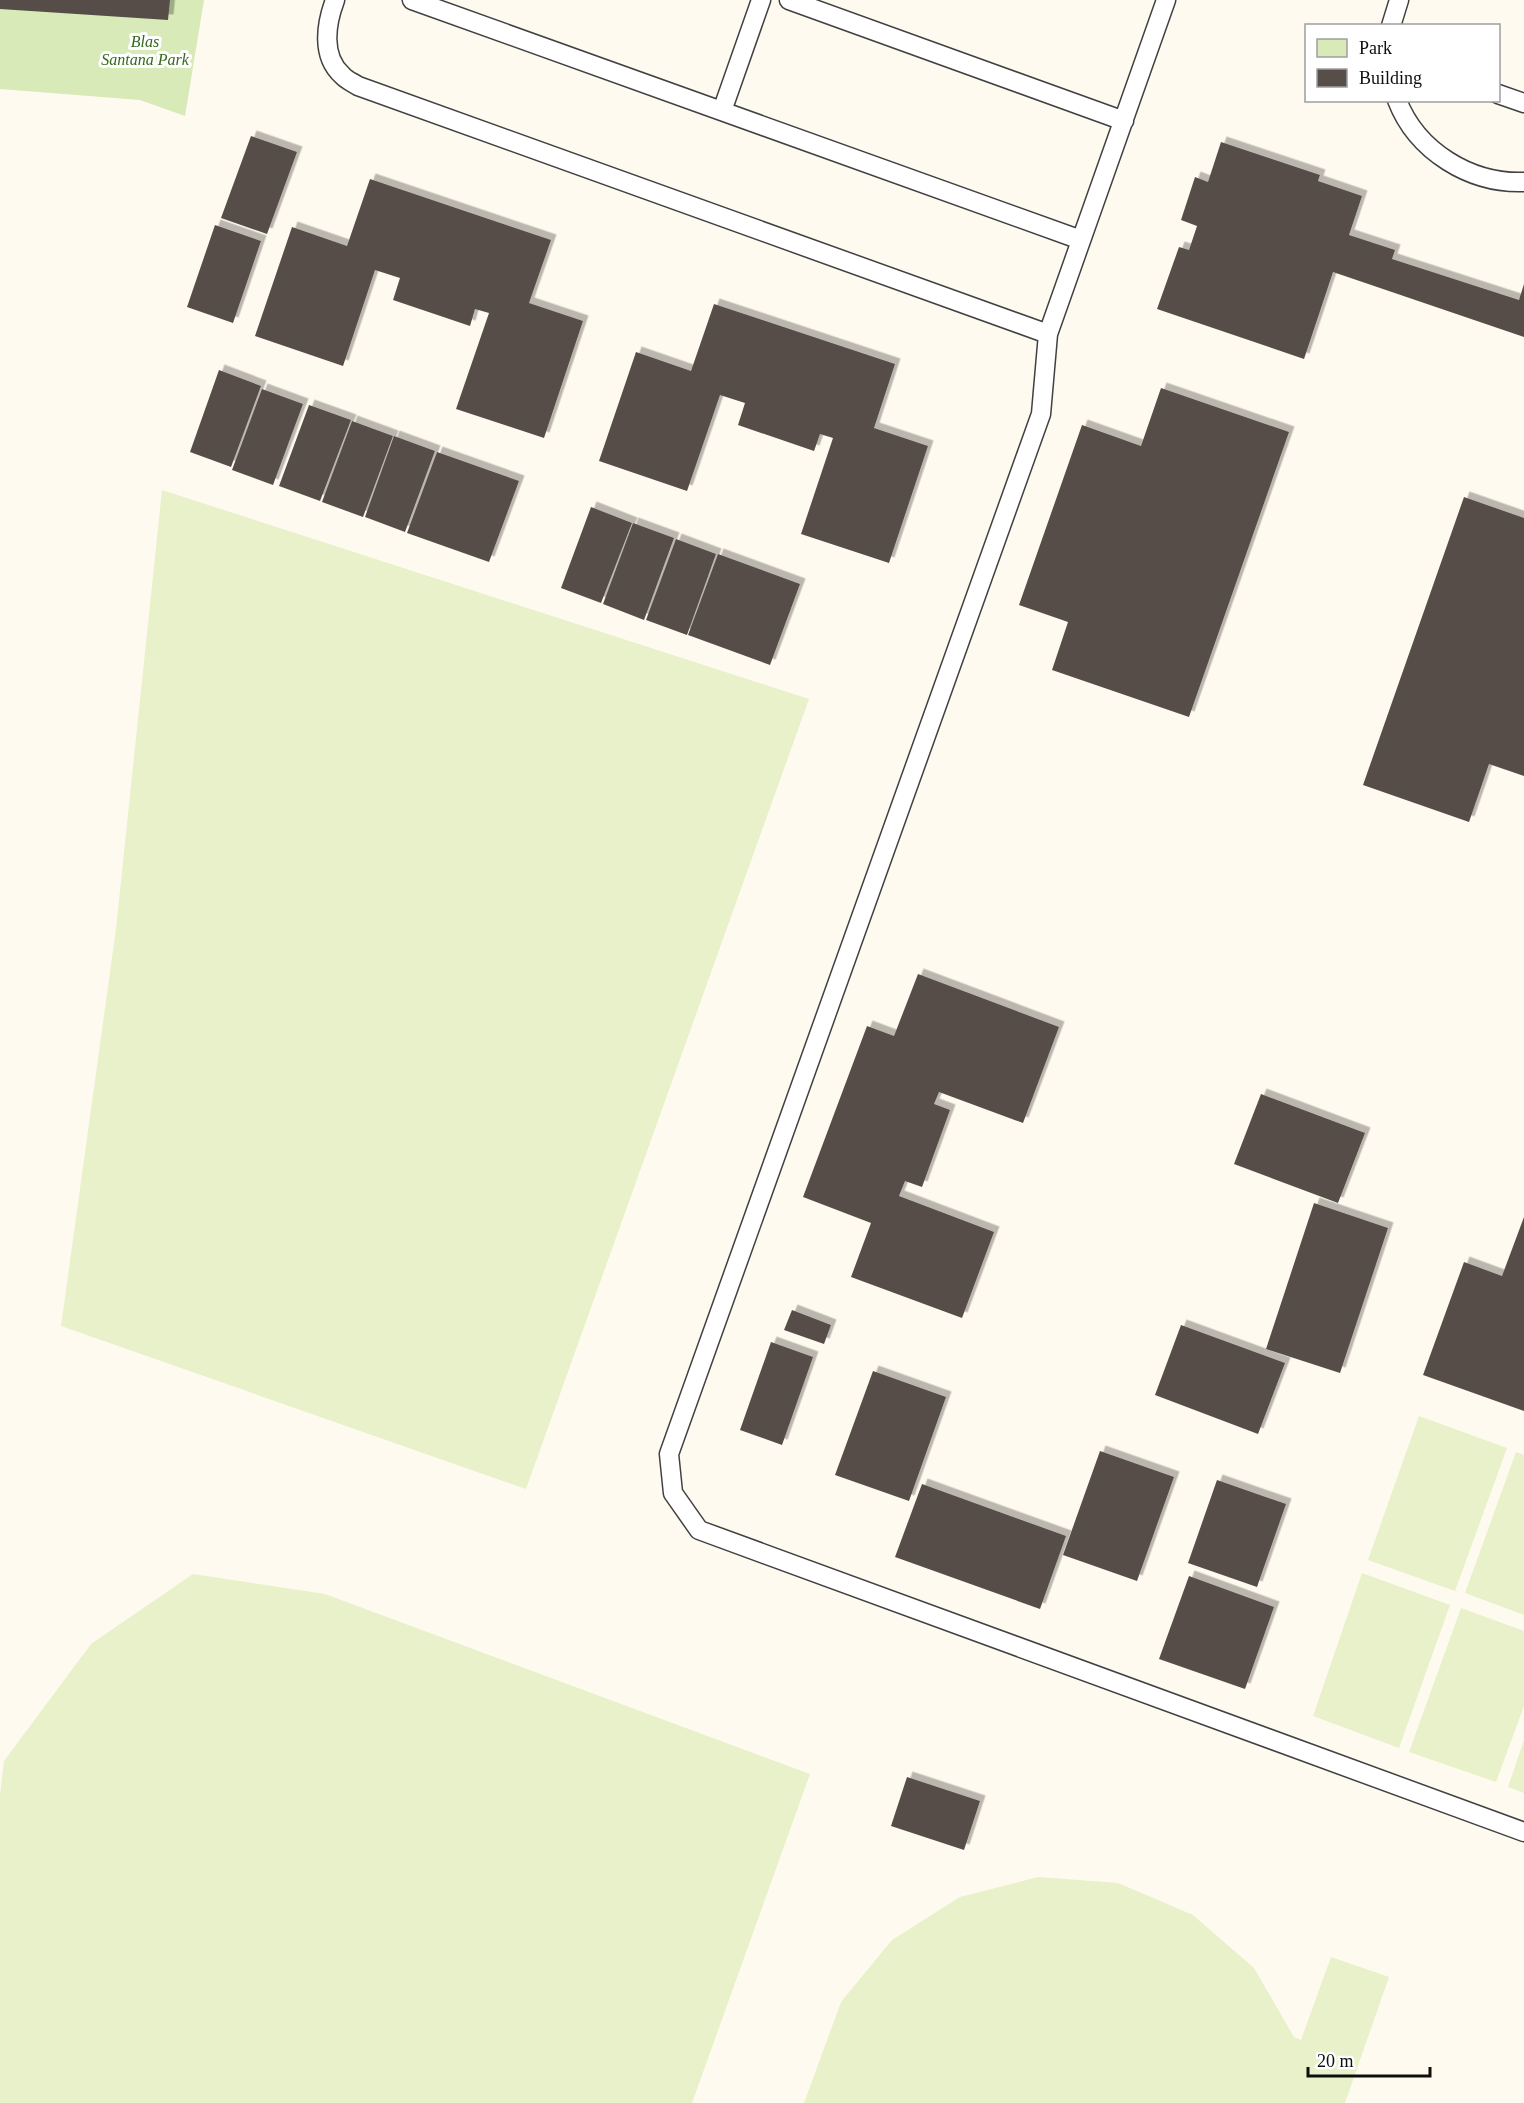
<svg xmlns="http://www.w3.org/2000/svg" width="1524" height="2103" viewBox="0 0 1524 2103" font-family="'Times New Roman',serif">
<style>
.green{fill:#d7eab7}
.pitch{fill:#e8f1ca}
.building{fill:#574e4a;filter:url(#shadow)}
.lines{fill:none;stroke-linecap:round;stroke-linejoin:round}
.lane-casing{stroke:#414141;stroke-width:21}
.lane{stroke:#fff;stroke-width:18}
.labels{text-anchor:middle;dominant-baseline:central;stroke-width:6;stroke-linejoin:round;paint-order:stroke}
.park-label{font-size:16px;font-style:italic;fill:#34681c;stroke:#fff}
</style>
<defs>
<filter id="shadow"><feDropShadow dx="5.5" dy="-5.5" stdDeviation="0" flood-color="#0004"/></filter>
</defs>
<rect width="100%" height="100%" fill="#fffaef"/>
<path class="green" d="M 0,0 L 204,0 L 185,116 L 140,100 L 0,89 Z"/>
<path class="pitch" d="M 162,490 L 809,699 L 526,1489 L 61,1326 L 116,929 Z
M 1419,1416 L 1507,1448 L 1455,1591 L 1368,1560 Z
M 1516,1452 L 1524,1455 L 1524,1615 L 1465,1593 Z
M 1362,1573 L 1450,1605 L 1399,1748 L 1313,1716 Z
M 193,1574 L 325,1594 L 810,1774 L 692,2103 L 0,2103 L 0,1795 L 4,1761 L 91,1644 Z
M 1461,1608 L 1524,1631 L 1524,1706 L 1496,1782 L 1409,1752 Z
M 1524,1740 L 1524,1793 L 1508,1787 Z
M 1038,1877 L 1118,1883 L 1193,1915 L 1254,1968 L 1294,2037 L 1301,2040 L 1331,1957 L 1389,1977 L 1345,2103 L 804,2103 L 841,2002 L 892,1940 L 960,1897 Z"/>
<path class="building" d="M 0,0 L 170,0 L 168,20 L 0,9 Z
M 251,136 L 297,152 L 267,234 L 221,218 Z
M 1221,142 L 1320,175 L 1318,181 L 1362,196 L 1349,235 L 1395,250 L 1392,259 L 1519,300 L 1524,284 L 1524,337 L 1333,272 L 1304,359 L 1157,309 L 1179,247 L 1189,250 L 1197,226 L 1181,220 L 1195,177 L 1208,182 Z
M 370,179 L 551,240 L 529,303 L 583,321 L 544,438 L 456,409 L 489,313 L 475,309 L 470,326 L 393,300 L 400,278 L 375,270 L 343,366 L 255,336 L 292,227 L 347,246 Z
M 215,225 L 261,241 L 233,323 L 187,307 Z
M 714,304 L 895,364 L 874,428 L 928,446 L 889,563 L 801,534 L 833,438 L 820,434 L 814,451 L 738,425 L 745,403 L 720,395 L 687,491 L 599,461 L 636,352 L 691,371 Z
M 219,370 L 261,386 L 231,467 L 190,452 Z
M 1161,388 L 1289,432 L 1189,717 L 1052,670 L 1068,622 L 1019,605 L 1082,425 L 1141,446 Z
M 262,389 L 303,404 L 273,485 L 232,470 Z
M 309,405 L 351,420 L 320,501 L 279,486 Z
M 352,421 L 393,436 L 363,517 L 322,502 Z
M 394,436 L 435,451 L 405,532 L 365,517 Z
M 437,452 L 519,481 L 489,562 L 407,533 Z
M 1464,497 L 1524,518 L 1524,776 L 1489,764 L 1469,822 L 1363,785 Z
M 591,507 L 632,523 L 601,603 L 561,588 Z
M 633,523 L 674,538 L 644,620 L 603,604 Z
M 676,539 L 716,554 L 687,635 L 646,620 Z
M 718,554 L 800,584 L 770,665 L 688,635 Z
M 918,974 L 1059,1027 L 1023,1123 L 939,1092 L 934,1104 L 950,1110 L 922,1187 L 905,1181 L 899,1196 L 994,1232 L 962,1318 L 851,1277 L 871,1223 L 803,1197 L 867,1026 L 894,1036 Z
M 1261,1094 L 1365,1133 L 1338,1203 L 1234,1164 Z
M 1314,1203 L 1388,1228 L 1340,1373 L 1266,1349 Z
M 1524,1217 L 1524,1411 L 1423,1375 L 1464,1262 L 1502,1276 Z
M 792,1310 L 831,1325 L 824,1344 L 784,1330 Z
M 1181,1325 L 1285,1363 L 1258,1434 L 1155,1395 Z
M 771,1342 L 813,1357 L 782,1445 L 740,1430 Z
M 873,1371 L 946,1397 L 909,1501 L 835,1475 Z
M 1100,1451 L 1174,1477 L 1137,1581 L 1063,1555 Z
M 1217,1480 L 1286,1504 L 1257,1587 L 1188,1563 Z
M 922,1484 L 1066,1536 L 1040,1609 L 895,1557 Z
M 1189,1576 L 1274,1607 L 1245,1689 L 1159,1659 Z
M 907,1777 L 980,1801 L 964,1850 L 891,1826 Z"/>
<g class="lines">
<defs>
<path id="lane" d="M 335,0 C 326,24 321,56 342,75 C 346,80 352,82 358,86 L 1048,334 L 1166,0
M 412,0 L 1081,240
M 789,0 L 1124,121
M 1391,26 L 1399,0
M 1498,94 L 1524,103
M 1397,100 C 1417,152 1471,184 1524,182
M 722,111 L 761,0
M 1048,334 L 1041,414 L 669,1454 L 673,1493 L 699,1530 L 1524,1832"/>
</defs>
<use href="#lane" class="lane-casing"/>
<use href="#lane" class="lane"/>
</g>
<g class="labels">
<g class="park-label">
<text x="145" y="41">Blas<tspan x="145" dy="18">Santana Park</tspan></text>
</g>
</g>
<rect x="1305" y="24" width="195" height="78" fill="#ffffff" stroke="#9f9f9f" stroke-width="1.5"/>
<rect x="1317" y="39" width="30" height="18" fill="#d7eab7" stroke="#9f9f9f" stroke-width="1.5"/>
<text x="1359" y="54" font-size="18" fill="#0e0e0e">Park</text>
<rect x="1317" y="69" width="30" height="18" fill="#574e4a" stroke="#9f9f9f" stroke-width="1.5"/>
<text x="1359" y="84" font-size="18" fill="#0e0e0e">Building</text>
<path d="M1308 2067v9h122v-9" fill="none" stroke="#0e0e0e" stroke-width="3"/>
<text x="1317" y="2067" font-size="18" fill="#0e0e0e" stroke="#ffffff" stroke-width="4.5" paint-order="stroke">20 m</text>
</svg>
